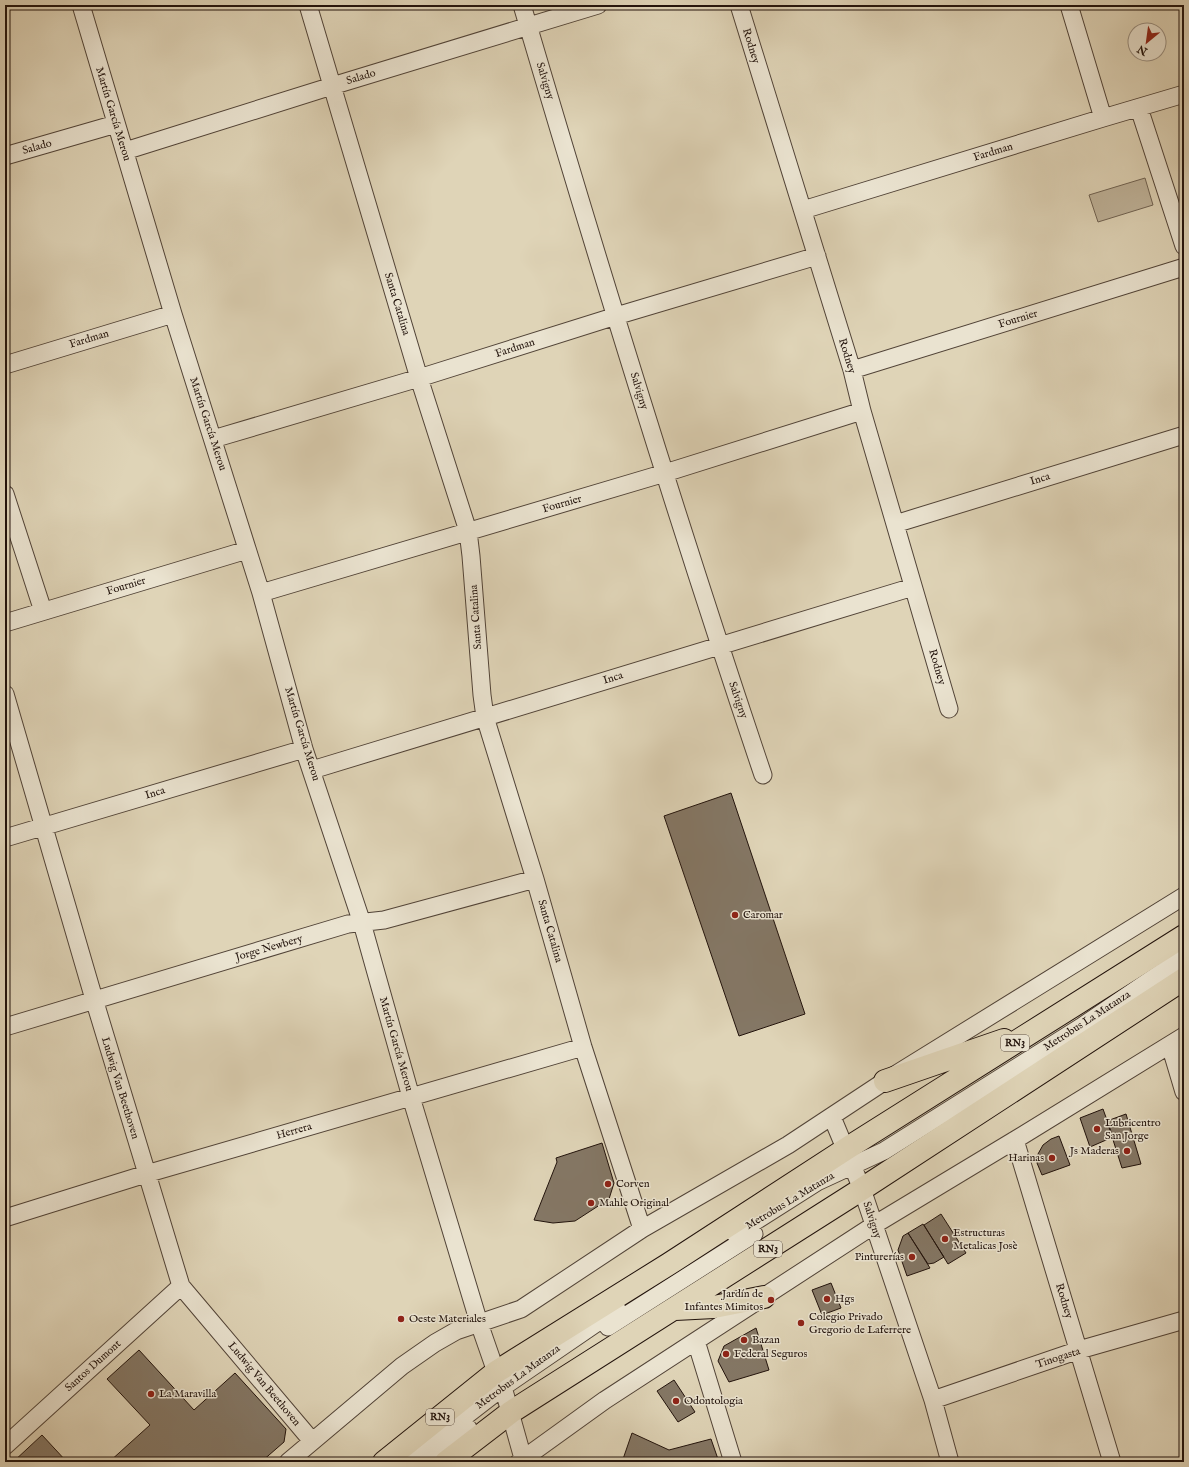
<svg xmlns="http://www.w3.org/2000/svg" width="1189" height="1467" viewBox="0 0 1189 1467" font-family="'IM FELL English',serif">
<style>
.green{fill:#bfb39a;stroke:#706353}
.building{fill:#847765;stroke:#22130c}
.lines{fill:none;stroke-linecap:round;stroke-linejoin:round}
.minor-casing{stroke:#514337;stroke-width:19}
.highway-casing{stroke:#22130c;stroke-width:24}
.minor{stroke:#eae3d0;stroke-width:17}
.highway{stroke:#dfd4b7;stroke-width:22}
.poi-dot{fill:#8f2418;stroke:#eae3d0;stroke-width:1.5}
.labels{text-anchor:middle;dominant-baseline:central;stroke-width:3;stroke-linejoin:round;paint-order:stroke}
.shield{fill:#eae3d0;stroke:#5e5147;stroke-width:1}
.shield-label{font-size:10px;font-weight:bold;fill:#22130c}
.street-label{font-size:11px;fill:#22130c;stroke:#eae3d0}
.poi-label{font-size:11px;fill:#22130c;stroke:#eae3d0;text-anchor:start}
</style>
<rect width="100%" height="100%" fill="#dfd4b7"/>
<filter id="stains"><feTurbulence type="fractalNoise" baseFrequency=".005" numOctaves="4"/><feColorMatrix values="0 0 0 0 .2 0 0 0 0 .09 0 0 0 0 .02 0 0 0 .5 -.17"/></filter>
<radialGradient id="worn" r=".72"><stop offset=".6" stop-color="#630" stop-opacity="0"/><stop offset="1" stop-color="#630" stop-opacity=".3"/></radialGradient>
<path class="green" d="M 1145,178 L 1153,205 L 1098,222 L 1089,195 Z"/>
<path class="building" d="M 731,793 L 805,1014 L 739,1036 L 664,816 Z
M 1103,1109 L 1113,1137 L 1090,1147 L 1080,1118 Z
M 1126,1114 L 1141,1164 L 1122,1168 L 1107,1121 Z
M 1059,1136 L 1070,1165 L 1042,1175 L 1037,1163 L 1038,1154 L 1043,1145 L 1051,1139 Z
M 602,1143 L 614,1183 L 609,1199 L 575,1221 L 553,1223 L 534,1220 L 557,1162 L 556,1158 Z
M 941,1214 L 966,1253 L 948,1264 L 924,1225 Z
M 923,1224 L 944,1257 L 934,1263 L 928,1264 L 908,1233 Z
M 908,1233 L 930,1268 L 907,1276 L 898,1250 L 903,1236 Z
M 831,1283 L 841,1308 L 822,1315 L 812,1290 Z
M 756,1328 L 769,1370 L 729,1382 L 718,1361 L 724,1346 Z
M 139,1350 L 194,1410 L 235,1373 L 286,1429 L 284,1442 L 261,1462 L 109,1462 L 150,1425 L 107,1379 Z
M 674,1380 L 695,1412 L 678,1422 L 657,1391 Z
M 632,1433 L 669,1450 L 711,1439 L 719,1462 L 622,1462 Z
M 42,1435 L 67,1462 L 13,1462 Z"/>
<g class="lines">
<defs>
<path id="minor" d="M 81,5 L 173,314 L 261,593 L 304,749 L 362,923 L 411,1097 L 479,1323 L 496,1372 L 503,1387 L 524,1462
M 308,5 L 419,378 L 468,531 L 471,556 L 482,695 L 485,717 L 535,879 L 583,1047 L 642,1229
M 522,5 C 598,263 677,520 763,775
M 739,5 L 852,370 L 862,411 L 949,709
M 1069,5 L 1103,118
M 1139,108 L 1184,246
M 125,151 L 332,86 L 598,5
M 5,156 L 116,124
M 803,210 L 1103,118 L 1184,94
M 5,365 L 173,314
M 852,370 L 1184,267
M 213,439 L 419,378 L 616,316 L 817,256
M 5,494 L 43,611
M 895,524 L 1184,435
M 261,593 L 665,473 L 862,411
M 5,623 L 247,550
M 5,694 L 94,999 L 181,1286 L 312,1441
M 312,770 L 913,587
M 5,838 L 304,749
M 5,1027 L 348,924 L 384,920 L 535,879
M 1170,1045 L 1184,1092
M 832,1117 L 862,1189 L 933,1400 L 950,1462
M 1015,1140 L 1112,1462
M 5,1218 L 146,1174 L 583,1047
M 735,1234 L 817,1182 L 884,1151 L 1081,1027 L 1184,957
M 608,1327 L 754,1234
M 696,1341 L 733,1462
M 933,1400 L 1079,1350 L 1184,1320
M 5,1446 L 181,1286
M 288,1462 L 402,1366 L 435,1343 L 456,1331 L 521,1309 L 642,1229 L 788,1145 L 885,1081 L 1184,896
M 406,1462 L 503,1387 L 617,1309
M 427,1462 L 468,1428
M 519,1462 L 605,1400 L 874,1225 L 1015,1140 L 1184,1036"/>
<path id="highway" d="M 885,1081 L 1004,1040
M 675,1309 L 714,1307 L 764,1297
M 384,1462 L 496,1372 L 669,1264 L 846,1149 L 1184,936
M 446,1462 L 511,1412 L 862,1189 L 1184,979"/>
</defs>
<use href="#minor" class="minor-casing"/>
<use href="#highway" class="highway-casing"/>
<use href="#minor" class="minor"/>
<use href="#highway" class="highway"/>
</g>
<g class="poi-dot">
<circle cx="735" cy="915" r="4"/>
<circle cx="1097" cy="1129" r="4"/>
<circle cx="1127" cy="1151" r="4"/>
<circle cx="1052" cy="1158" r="4"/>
<circle cx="608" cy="1184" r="4"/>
<circle cx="591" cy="1203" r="4"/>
<circle cx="945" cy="1239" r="4"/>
<circle cx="912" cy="1257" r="4"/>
<circle cx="827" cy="1299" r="4"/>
<circle cx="771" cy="1300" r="4"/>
<circle cx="401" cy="1319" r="4"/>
<circle cx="801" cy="1323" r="4"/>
<circle cx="744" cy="1340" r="4"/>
<circle cx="726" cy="1354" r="4"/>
<circle cx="151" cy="1394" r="4"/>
<circle cx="676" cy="1401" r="4"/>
</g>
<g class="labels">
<g class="shield">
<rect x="1001" y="1035" width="28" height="16" rx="3"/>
<rect x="754" y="1241" width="28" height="16" rx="3"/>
<rect x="426" y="1409" width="28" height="16" rx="3"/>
</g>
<g class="shield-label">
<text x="1015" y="1043">RN3</text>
<text x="768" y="1249">RN3</text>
<text x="440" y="1417">RN3</text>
</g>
<g class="street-label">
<text transform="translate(751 46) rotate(73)">Rodney</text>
<text transform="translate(361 77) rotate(-17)">Salado</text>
<text transform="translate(545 81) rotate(73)">Salvigny</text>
<text transform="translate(113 114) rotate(73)">Martín García Merou</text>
<text transform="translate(37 147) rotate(-16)">Salado</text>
<text transform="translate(993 152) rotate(-17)">Fardman</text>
<text transform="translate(397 304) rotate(73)">Santa Catalina</text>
<text transform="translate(1018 319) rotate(-17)">Fournier</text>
<text transform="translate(89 339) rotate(-17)">Fardman</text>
<text transform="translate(515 348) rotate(-18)">Fardman</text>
<text transform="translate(847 356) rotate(73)">Rodney</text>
<text transform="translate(639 391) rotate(73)">Salvigny</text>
<text transform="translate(208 424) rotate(72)">Martín García Merou</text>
<text transform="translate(1040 479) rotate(-17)">Inca</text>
<text transform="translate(562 504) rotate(-16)">Fournier</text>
<text transform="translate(126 586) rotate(-17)">Fournier</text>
<text transform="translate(476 617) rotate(-94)">Santa Catalina</text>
<text transform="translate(937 667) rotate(74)">Rodney</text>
<text transform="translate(613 678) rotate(-17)">Inca</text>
<text transform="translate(738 700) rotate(71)">Salvigny</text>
<text transform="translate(302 734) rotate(73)">Martín García Merou</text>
<text transform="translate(155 793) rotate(-17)">Inca</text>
<text transform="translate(550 931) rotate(74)">Santa Catalina</text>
<text transform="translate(269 948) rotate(-16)">Jorge Newbery</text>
<text transform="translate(1087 1021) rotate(-33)">Metrobus La Matanza</text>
<text transform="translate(396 1044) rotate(74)">Martín García Merou</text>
<text transform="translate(120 1088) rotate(73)">Ludwig Van Beethoven</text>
<text transform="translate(294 1131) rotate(-16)">Herrera</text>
<text transform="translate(790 1201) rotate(-31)">Metrobus La Matanza</text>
<text transform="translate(872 1220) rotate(72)">Salvigny</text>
<text transform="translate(1064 1301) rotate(73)">Rodney</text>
<text transform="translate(1058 1358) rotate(-18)">Tinogasta</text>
<text transform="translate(93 1366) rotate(-42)">Santos Dumont</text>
<text transform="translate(518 1377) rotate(-36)">Metrobus La Matanza</text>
<text transform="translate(264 1384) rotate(50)">Ludwig Van Beethoven</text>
</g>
<g class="poi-label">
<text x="743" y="915">Caromar</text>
<text x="1105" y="1123">Lubricentro<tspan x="1105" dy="13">San Jorge</tspan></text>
<text x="1119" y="1151" text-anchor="end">Js Maderas</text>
<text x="1044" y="1158" text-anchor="end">Harinas</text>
<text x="616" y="1184">Corven</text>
<text x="599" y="1203">Mahle Original</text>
<text x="953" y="1233">Estructuras<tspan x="953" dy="13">Metalicas Josè</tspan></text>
<text x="904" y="1257" text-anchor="end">Pinturerías</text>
<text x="763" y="1294" text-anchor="end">Jardín de<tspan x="763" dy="13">Infantes Mimitos</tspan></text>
<text x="835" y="1299">Hgs</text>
<text x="809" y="1317">Colegio Privado<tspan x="809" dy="13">Gregorio de Laferrere</tspan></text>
<text x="409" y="1319">Oeste Materiales</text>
<text x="752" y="1340">Bazan</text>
<text x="734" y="1354">Federal Seguros</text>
<text x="159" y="1394">La Maravilla</text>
<text x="684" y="1401">Odontologia</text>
</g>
</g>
<rect width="1189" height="1467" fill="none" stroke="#dfd4b7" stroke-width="20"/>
<rect x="6" y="6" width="1177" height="1455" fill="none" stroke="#22130c" stroke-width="2"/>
<rect x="10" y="10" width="1169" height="1447" fill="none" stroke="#22130c"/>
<g transform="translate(1147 42) rotate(209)"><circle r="19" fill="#eae3d0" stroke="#9a9082"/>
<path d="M0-3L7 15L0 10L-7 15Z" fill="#8f2418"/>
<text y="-6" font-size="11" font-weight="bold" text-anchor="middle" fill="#22130c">N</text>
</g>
<rect width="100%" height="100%" filter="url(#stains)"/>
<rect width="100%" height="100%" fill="url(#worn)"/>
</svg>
